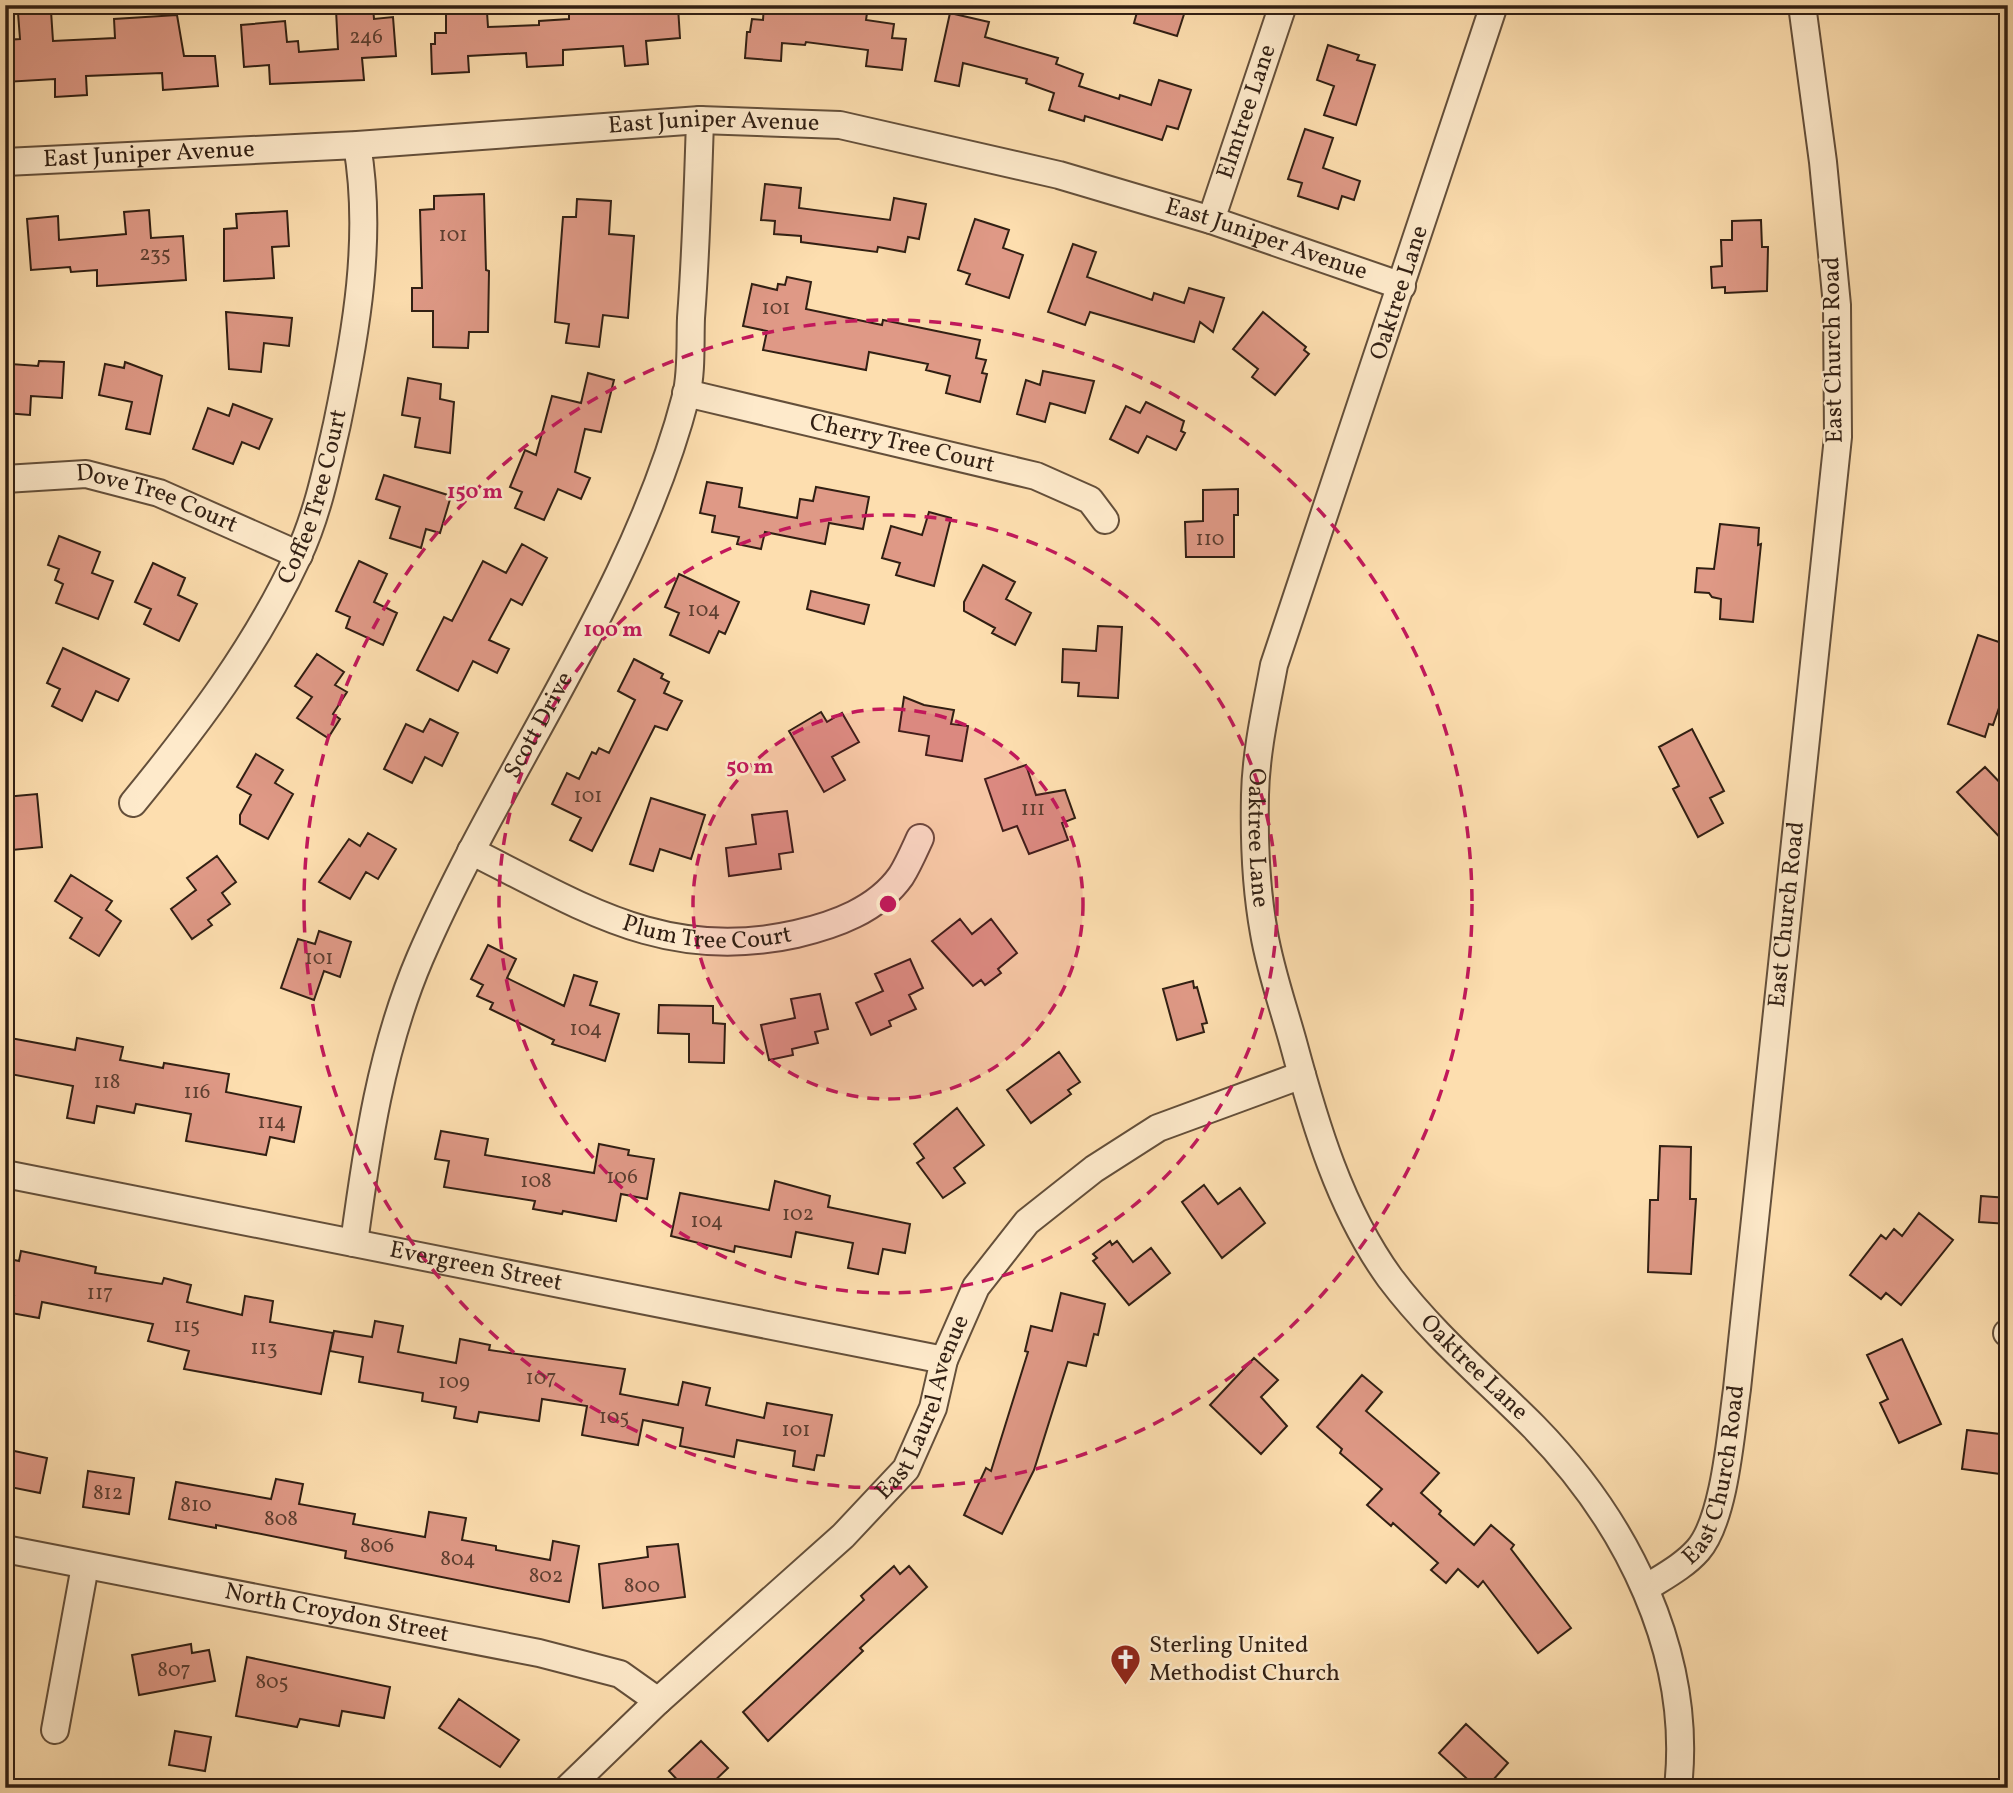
<svg xmlns="http://www.w3.org/2000/svg" width="2013" height="1793" viewBox="0 0 2013 1793" font-family="Vollkorn,serif">
<style>
.building{fill:#df9986;stroke:#311f13;stroke-width:2}
.lines{fill:none;stroke-linecap:round;stroke-linejoin:round}
.minor-casing{stroke:#644f3a;stroke-width:30}
.minor{stroke:#feeacb;stroke-width:26}
.ring{fill:none;stroke:#c2185b;stroke-width:3.5;stroke-dasharray:12 9}
.labels{text-anchor:middle;dominant-baseline:central;stroke-width:5;stroke-linejoin:round;paint-order:stroke}
.number-label{font-size:21px;fill:#5c3e30}
.street-label{font-size:24px;fill:#311f13;stroke:#feeacb}
.poi-label{font-size:24px;fill:#311f13;stroke:#feeacb;text-anchor:start}
.centre{fill:#c2185b;stroke:#feeacb;stroke-width:3.5}
.ring-label{font-size:21px;text-anchor:middle;font-weight:bold;fill:#c2185b;stroke:#feeacb;stroke-width:5;stroke-linejoin:round;paint-order:stroke}
</style>
<rect width="100%" height="100%" fill="#fddeaf"/>
<filter id="stains"><feTurbulence type="fractalNoise" baseFrequency=".00286" numOctaves="4"/><feColorMatrix values="0 0 0 0 .2 0 0 0 0 .09 0 0 0 0 .02 0 0 0 .5 -.17"/></filter>
<radialGradient id="worn" r=".72"><stop offset=".6" stop-color="#630" stop-opacity="0"/><stop offset="1" stop-color="#630" stop-opacity=".3"/></radialGradient>
<path class="building" d="M 620,5 L 678,7 L 680,38 L 646,41 L 648,64 L 625,66 L 623,46 L 563,50 L 563,65 L 527,67 L 526,53 L 468,56 L 469,72 L 432,74 L 431,44 L 435,44 L 435,33 L 446,33 L 446,14 L 487,12 L 488,27 L 539,25 L 539,21 L 569,19 L 569,13 L 620,10 Z
M 764,5 L 810,5 L 867,13 L 866,20 L 894,24 L 892,38 L 906,39 L 902,70 L 866,66 L 868,50 L 806,42 L 805,45 L 782,43 L 781,61 L 745,58 L 747,32 L 750,32 L 752,19 L 763,20 Z
M 1139,5 L 1187,5 L 1177,36 L 1134,23 Z
M 373,7 L 374,19 L 393,17 L 396,56 L 362,58 L 364,80 L 270,84 L 269,65 L 244,67 L 241,25 L 285,21 L 287,42 L 298,41 L 299,52 L 338,49 L 336,10 Z
M 51,11 L 53,41 L 115,38 L 114,19 L 177,15 L 184,56 L 215,56 L 218,86 L 163,90 L 162,73 L 86,76 L 87,95 L 55,97 L 55,79 L 5,82 L 5,40 L 20,39 L 18,13 Z
M 950,13 L 989,22 L 985,37 L 1058,58 L 1056,64 L 1083,74 L 1079,86 L 1119,99 L 1120,95 L 1151,105 L 1159,80 L 1191,90 L 1178,129 L 1167,126 L 1162,140 L 1085,116 L 1084,121 L 1049,110 L 1054,93 L 1026,83 L 1027,79 L 963,63 L 959,86 L 935,81 Z
M 1328,45 L 1359,55 L 1357,60 L 1375,65 L 1356,125 L 1324,115 L 1334,86 L 1317,80 Z
M 1305,129 L 1333,138 L 1323,168 L 1360,181 L 1354,200 L 1342,196 L 1338,209 L 1298,196 L 1302,183 L 1288,179 Z
M 765,184 L 801,188 L 799,208 L 890,220 L 894,198 L 926,204 L 919,239 L 908,237 L 905,252 L 878,247 L 877,252 L 801,242 L 801,236 L 774,234 L 775,221 L 761,220 Z
M 484,194 L 486,270 L 489,271 L 488,332 L 469,332 L 468,348 L 433,347 L 433,311 L 412,311 L 412,288 L 422,288 L 420,210 L 434,209 L 434,196 Z
M 577,199 L 611,201 L 609,234 L 634,236 L 628,318 L 603,315 L 599,347 L 566,343 L 569,324 L 555,322 L 563,217 L 576,217 Z
M 149,210 L 151,238 L 183,236 L 186,280 L 97,286 L 97,270 L 71,272 L 70,267 L 31,270 L 27,219 L 58,216 L 59,240 L 126,234 L 124,212 Z
M 287,211 L 289,246 L 272,247 L 274,278 L 224,281 L 224,229 L 237,228 L 236,214 Z
M 975,219 L 1009,230 L 1003,248 L 1023,255 L 1009,298 L 966,284 L 970,274 L 958,270 Z
M 1761,220 L 1762,247 L 1768,247 L 1767,291 L 1725,293 L 1725,287 L 1712,288 L 1711,267 L 1722,266 L 1721,240 L 1732,240 L 1732,221 Z
M 1073,244 L 1096,252 L 1087,277 L 1152,300 L 1154,293 L 1184,303 L 1189,288 L 1224,298 L 1213,332 L 1200,322 L 1194,342 L 1090,312 L 1085,325 L 1048,312 Z
M 787,277 L 811,282 L 806,309 L 882,325 L 883,320 L 980,340 L 976,358 L 986,360 L 982,373 L 987,374 L 980,402 L 946,393 L 950,376 L 926,370 L 928,364 L 869,352 L 866,370 L 763,350 L 767,331 L 743,326 L 752,284 L 777,290 L 778,284 L 785,285 Z
M 226,312 L 292,318 L 289,346 L 264,343 L 261,372 L 229,369 Z
M 1263,312 L 1306,347 L 1304,350 L 1309,354 L 1275,395 L 1252,377 L 1258,369 L 1233,349 Z
M 39,361 L 64,362 L 62,398 L 31,396 L 30,415 L 5,413 L 5,379 L 10,380 L 11,364 L 38,366 Z
M 125,362 L 162,376 L 150,434 L 126,429 L 132,402 L 99,395 L 105,364 L 124,368 Z
M 1043,371 L 1094,381 L 1085,413 L 1050,403 L 1045,422 L 1017,414 L 1026,380 L 1040,385 Z
M 588,373 L 614,380 L 601,432 L 585,429 L 575,472 L 590,478 L 581,499 L 558,489 L 544,520 L 515,508 L 522,492 L 510,487 L 525,450 L 536,455 L 552,396 L 581,403 Z
M 408,378 L 441,384 L 440,399 L 454,402 L 450,453 L 415,447 L 420,418 L 402,415 Z
M 1146,402 L 1184,421 L 1181,431 L 1185,433 L 1176,450 L 1147,436 L 1138,453 L 1110,439 L 1126,406 L 1140,413 Z
M 233,404 L 272,419 L 259,449 L 242,442 L 233,464 L 193,449 L 208,408 L 229,416 Z
M 384,475 L 451,496 L 440,533 L 426,529 L 421,548 L 390,538 L 400,507 L 376,499 Z
M 707,482 L 742,488 L 739,507 L 797,518 L 800,499 L 813,501 L 816,487 L 869,497 L 863,529 L 829,523 L 825,544 L 765,532 L 761,549 L 737,544 L 739,537 L 712,532 L 715,516 L 700,513 Z
M 1238,489 L 1238,515 L 1234,515 L 1234,557 L 1186,557 L 1185,522 L 1203,521 L 1203,490 Z
M 929,512 L 951,518 L 934,586 L 896,575 L 900,563 L 882,558 L 891,526 L 922,535 Z
M 1720,524 L 1759,528 L 1758,545 L 1761,544 L 1753,622 L 1720,619 L 1721,599 L 1712,597 L 1709,593 L 1695,592 L 1697,568 L 1714,569 Z
M 59,536 L 100,552 L 92,573 L 113,581 L 98,619 L 56,603 L 63,584 L 55,580 L 59,569 L 48,565 Z
M 522,544 L 547,558 L 522,605 L 511,599 L 489,640 L 509,649 L 497,673 L 473,661 L 458,691 L 417,670 L 444,617 L 452,621 L 483,561 L 506,573 Z
M 359,561 L 387,574 L 374,602 L 397,613 L 383,645 L 346,628 L 350,617 L 336,611 Z
M 153,563 L 185,578 L 178,595 L 197,604 L 179,641 L 144,624 L 151,609 L 135,602 Z
M 983,565 L 1015,582 L 1006,599 L 1031,613 L 1015,645 L 992,633 L 995,628 L 964,611 L 964,602 Z
M 679,574 L 739,602 L 725,634 L 719,631 L 709,653 L 670,635 L 679,613 L 665,607 Z
M 811,591 L 869,605 L 864,624 L 807,609 Z
M 1098,626 L 1122,627 L 1118,698 L 1078,696 L 1079,683 L 1062,682 L 1063,649 L 1096,651 Z
M 1978,635 L 2008,645 L 2008,682 L 1993,725 L 1989,724 L 1985,737 L 1948,724 Z
M 63,648 L 129,679 L 118,701 L 96,691 L 82,721 L 52,706 L 60,689 L 47,683 Z
M 317,654 L 344,672 L 335,685 L 347,692 L 333,714 L 340,719 L 328,738 L 297,718 L 312,697 L 295,686 Z
M 634,659 L 663,674 L 661,678 L 669,682 L 664,693 L 682,701 L 667,730 L 655,726 L 592,851 L 570,840 L 581,818 L 552,804 L 567,773 L 579,779 L 592,752 L 596,754 L 599,748 L 609,753 L 635,700 L 618,691 Z
M 904,697 L 924,705 L 954,710 L 951,724 L 968,726 L 962,761 L 926,755 L 929,736 L 899,731 Z
M 821,712 L 827,722 L 842,713 L 859,742 L 832,757 L 845,780 L 824,792 L 789,731 Z
M 430,719 L 458,733 L 442,766 L 425,757 L 412,783 L 384,769 L 406,724 L 423,732 Z
M 1692,729 L 1724,791 L 1710,798 L 1723,823 L 1698,837 L 1673,789 L 1679,786 L 1659,747 Z
M 256,754 L 283,770 L 275,783 L 293,794 L 268,839 L 240,824 L 240,815 L 251,795 L 237,787 Z
M 1026,765 L 1036,795 L 1065,790 L 1075,818 L 1062,823 L 1068,840 L 1029,854 L 1017,826 L 1003,831 L 985,779 Z
M 1985,767 L 2008,791 L 2008,846 L 1957,792 Z
M 37,794 L 42,847 L 12,850 L 10,819 L 5,819 L 5,797 Z
M 651,798 L 705,815 L 691,859 L 660,849 L 653,871 L 630,864 Z
M 787,811 L 793,852 L 779,854 L 781,869 L 729,876 L 726,848 L 756,844 L 752,815 Z
M 368,833 L 396,849 L 378,879 L 366,872 L 350,899 L 319,882 L 349,839 L 360,846 Z
M 217,856 L 236,882 L 222,893 L 230,904 L 208,920 L 212,925 L 192,939 L 171,909 L 196,890 L 187,878 Z
M 71,875 L 112,901 L 106,910 L 121,921 L 99,956 L 70,938 L 82,918 L 55,901 Z
M 960,919 L 972,934 L 991,919 L 1017,953 L 998,969 L 1001,973 L 985,985 L 981,980 L 973,986 L 932,941 Z
M 319,931 L 351,942 L 340,977 L 324,971 L 314,1000 L 281,988 L 298,939 L 315,944 Z
M 488,945 L 516,959 L 507,978 L 564,1006 L 574,975 L 597,982 L 590,1005 L 619,1014 L 605,1061 L 552,1044 L 554,1040 L 490,1009 L 493,1003 L 477,996 L 483,985 L 471,979 Z
M 910,959 L 923,988 L 909,995 L 916,1009 L 889,1021 L 891,1026 L 871,1035 L 856,1003 L 883,991 L 875,974 Z
M 1193,981 L 1194,988 L 1197,987 L 1207,1023 L 1202,1024 L 1204,1032 L 1177,1040 L 1163,989 Z
M 820,994 L 828,1029 L 815,1032 L 818,1043 L 792,1049 L 793,1055 L 769,1060 L 761,1025 L 795,1018 L 791,999 Z
M 659,1005 L 713,1006 L 713,1023 L 725,1024 L 724,1063 L 689,1062 L 689,1034 L 658,1033 Z
M 5,1037 L 75,1050 L 77,1038 L 123,1047 L 120,1060 L 163,1068 L 164,1063 L 229,1074 L 226,1092 L 301,1107 L 294,1142 L 270,1137 L 266,1155 L 186,1141 L 191,1114 L 136,1104 L 134,1113 L 97,1106 L 94,1123 L 67,1118 L 73,1086 L 5,1073 Z
M 1059,1052 L 1080,1082 L 1068,1090 L 1071,1094 L 1031,1123 L 1007,1090 Z
M 957,1108 L 984,1145 L 954,1168 L 965,1183 L 943,1198 L 917,1163 L 924,1158 L 914,1144 Z
M 441,1131 L 488,1139 L 485,1155 L 594,1173 L 599,1144 L 629,1150 L 628,1155 L 654,1159 L 647,1199 L 621,1194 L 616,1221 L 563,1211 L 562,1214 L 533,1209 L 535,1201 L 444,1187 L 449,1161 L 435,1159 Z
M 1660,1146 L 1691,1147 L 1690,1199 L 1696,1199 L 1691,1274 L 1648,1272 L 1650,1200 L 1658,1200 Z
M 775,1181 L 830,1196 L 828,1207 L 910,1224 L 905,1253 L 883,1249 L 878,1274 L 848,1268 L 853,1243 L 796,1232 L 791,1257 L 735,1246 L 734,1252 L 671,1236 L 680,1193 L 769,1210 Z
M 1204,1185 L 1218,1204 L 1240,1188 L 1265,1223 L 1222,1258 L 1182,1202 Z
M 1981,1196 L 2008,1198 L 2008,1224 L 1979,1222 Z
M 1919,1213 L 1953,1240 L 1901,1305 L 1886,1293 L 1881,1299 L 1850,1275 L 1881,1235 L 1886,1239 L 1894,1229 L 1902,1236 Z
M 1110,1241 L 1112,1245 L 1117,1241 L 1133,1262 L 1151,1248 L 1170,1273 L 1129,1305 L 1093,1261 L 1097,1258 L 1093,1254 Z
M 21,1251 L 96,1267 L 95,1273 L 162,1284 L 164,1278 L 191,1285 L 187,1302 L 242,1315 L 245,1296 L 273,1301 L 270,1322 L 333,1333 L 321,1394 L 184,1369 L 189,1351 L 148,1341 L 153,1324 L 42,1302 L 39,1318 L 11,1313 L 14,1296 L 5,1295 L 5,1258 L 19,1261 Z
M 1061,1293 L 1105,1304 L 1098,1335 L 1094,1334 L 1086,1366 L 1068,1362 L 1034,1470 L 1002,1534 L 964,1515 L 986,1468 L 991,1471 L 1028,1352 L 1025,1351 L 1031,1326 L 1052,1331 Z
M 375,1321 L 403,1326 L 398,1352 L 456,1363 L 460,1339 L 490,1345 L 489,1350 L 625,1369 L 620,1394 L 678,1405 L 683,1382 L 710,1388 L 706,1405 L 764,1418 L 767,1403 L 832,1415 L 824,1456 L 817,1455 L 814,1470 L 793,1466 L 795,1451 L 737,1440 L 734,1457 L 680,1446 L 683,1428 L 643,1420 L 638,1445 L 582,1435 L 587,1406 L 542,1399 L 539,1421 L 479,1412 L 477,1422 L 454,1418 L 456,1407 L 422,1401 L 423,1393 L 359,1382 L 363,1357 L 330,1351 L 334,1331 L 372,1337 Z
M 1902,1339 L 1941,1424 L 1899,1443 L 1880,1403 L 1888,1399 L 1867,1355 Z
M 1254,1358 L 1278,1380 L 1261,1397 L 1287,1426 L 1261,1454 L 1210,1405 Z
M 1362,1375 L 1382,1392 L 1366,1411 L 1439,1473 L 1421,1493 L 1441,1511 L 1439,1514 L 1474,1545 L 1491,1525 L 1514,1545 L 1511,1549 L 1571,1628 L 1538,1653 L 1483,1581 L 1478,1587 L 1458,1569 L 1446,1583 L 1431,1570 L 1438,1563 L 1393,1523 L 1391,1526 L 1367,1505 L 1382,1489 L 1340,1453 L 1342,1449 L 1317,1427 Z
M 1967,1430 L 2008,1435 L 2008,1475 L 1962,1469 Z
M 5,1449 L 47,1458 L 40,1493 L 5,1486 Z
M 88,1471 L 134,1478 L 129,1514 L 83,1507 Z
M 276,1479 L 303,1484 L 299,1504 L 355,1514 L 353,1524 L 425,1537 L 429,1512 L 466,1518 L 462,1540 L 496,1546 L 496,1550 L 550,1560 L 553,1541 L 579,1546 L 569,1602 L 345,1558 L 346,1551 L 216,1525 L 216,1528 L 169,1519 L 176,1482 L 271,1499 Z
M 678,1544 L 685,1597 L 603,1608 L 599,1564 L 648,1557 L 647,1547 Z
M 894,1566 L 900,1574 L 909,1566 L 927,1587 L 860,1648 L 863,1651 L 768,1741 L 743,1712 L 864,1600 L 861,1596 Z
M 191,1644 L 192,1653 L 209,1650 L 215,1681 L 139,1695 L 132,1655 Z
M 247,1657 L 390,1687 L 384,1718 L 342,1711 L 339,1726 L 300,1719 L 297,1727 L 236,1716 Z
M 459,1699 L 519,1740 L 500,1767 L 439,1728 Z
M 1466,1724 L 1508,1763 L 1486,1788 L 1477,1788 L 1439,1753 Z
M 175,1731 L 211,1737 L 205,1771 L 169,1765 Z
M 701,1741 L 728,1768 L 707,1788 L 685,1788 L 669,1771 Z"/>
<g class="lines">
<defs>
<g id="minor">
<path id="s1" d="M 1494,5 L 1274,665 C 1266,708 1256,751 1255,795 C 1254,840 1256,889 1264,933 C 1270,969 1283,1006 1293,1042 C 1315,1124 1340,1209 1390,1278 C 1432,1334 1485,1378 1534,1427 C 1627,1522 1693,1653 1678,1788"/>
<path id="s2" d="M 5,162 L 357,145 L 700,120 L 840,125 L 1059,175 L 1211,220 L 1402,286"/>
<path id="s3" d="M 1211,220 L 1283,5"/>
<path id="s4" d="M 686,393 L 1036,476 L 1090,500 L 1105,520"/>
<path id="s5" d="M 5,479 L 86,474 L 159,493 L 299,555"/>
<path id="s6" d="M 133,803 C 196,726 256,647 298,556 C 317,516 327,468 337,424 C 356,333 373,237 357,145"/>
<path id="s7" d="M 471,851 C 583,907 666,963 796,934 C 835,925 877,910 901,876 C 908,865 914,851 920,838"/>
<path id="s8" d="M 5,1174 L 944,1360"/>
<path id="s9" d="M 354,1243 C 367,1147 381,1049 420,958 C 501,770 635,593 686,396 C 692,372 690,343 691,318 C 696,252 698,186 700,120"/>
<path d="M 2007,1333 L 2008,1333"/>
<path id="s10" d="M 5,1549 L 539,1653 L 620,1674 L 658,1701"/>
<path id="s11" d="M 1646,1588 C 1663,1577 1684,1566 1698,1550 C 1725,1519 1731,1431 1737,1389 L 1838,437 L 1837,305 L 1823,162 L 1802,5"/>
<path d="M 55,1730 L 85,1566"/>
<path id="s12" d="M 568,1788 L 658,1701 L 843,1536 L 906,1469 L 933,1408 L 944,1360 L 976,1287 L 1027,1222 L 1094,1169 L 1158,1128 L 1302,1075"/>
</g>
</defs>
<use href="#minor" class="minor-casing"/>
<use href="#minor" class="minor"/>
</g>
<circle cx="888" cy="904" r="195" fill="#c2185b" fill-opacity=".12"/>
<g class="ring">
<circle cx="888" cy="904" r="195"/>
<circle cx="888" cy="904" r="389"/>
<circle cx="888" cy="904" r="584"/>
</g>
<defs>
<symbol id="church-pin" viewBox="-11 -11 22 30"><path d="M0 17L-7.5 6A9.5 9.5 0 1 1 7.5 6Z" fill="#8f2418" stroke="#feeacb"/><path d="M-1.2-6h2.4v3.5h3.3v2.4h-3.3V6h-2.4V-.1h-3.3v-2.4h3.3Z" fill="#fff"/></symbol>
</defs>
<g fill-rule="evenodd">
<use href="#church-pin" x="1108" y="1642" width="35" height="47"/>
</g>
<g class="labels">
<g class="number-label">
<text x="366" y="37">246</text>
<text x="453" y="235">101</text>
<text x="155" y="254">235</text>
<text x="776" y="308">101</text>
<text x="1210" y="539">110</text>
<text x="704" y="610">104</text>
<text x="588" y="796">101</text>
<text x="1033" y="809">111</text>
<text x="319" y="958">101</text>
<text x="586" y="1029">104</text>
<text x="107" y="1082">118</text>
<text x="197" y="1092">116</text>
<text x="272" y="1122">114</text>
<text x="622" y="1177">106</text>
<text x="536" y="1181">108</text>
<text x="798" y="1214">102</text>
<text x="707" y="1221">104</text>
<text x="100" y="1293">117</text>
<text x="187" y="1326">115</text>
<text x="264" y="1348">113</text>
<text x="541" y="1378">107</text>
<text x="454" y="1382">109</text>
<text x="614" y="1417">105</text>
<text x="796" y="1430">101</text>
<text x="108" y="1493">812</text>
<text x="196" y="1505">810</text>
<text x="281" y="1519">808</text>
<text x="377" y="1546">806</text>
<text x="458" y="1559">804</text>
<text x="546" y="1576">802</text>
<text x="642" y="1586">800</text>
<text x="174" y="1670">807</text>
<text x="272" y="1682">805</text>
</g>
<g class="street-label">
<text stroke="none"><textPath href="#s3" startOffset="114">Elmtree Lane</textPath></text>
<text stroke="none"><textPath href="#s2" startOffset="710">East Juniper Avenue</textPath></text>
<text stroke="none"><textPath href="#s2" startOffset="144">East Juniper Avenue</textPath></text>
<text stroke="none"><textPath href="#s2" startOffset="1278">East Juniper Avenue</textPath></text>
<text transform="translate(1400 293) rotate(-72)">Oaktree Lane</text>
<text transform="translate(1834 350) rotate(-91)">East Church Road</text>
<text stroke="none"><textPath href="#s4" startOffset="222">Cherry Tree Court</textPath></text>
<text stroke="none"><textPath href="#s6" startOffset="359">Coffee Tree Court</textPath></text>
<text stroke="none"><textPath href="#s5" startOffset="156">Dove Tree Court</textPath></text>
<text stroke="none"><textPath href="#s9" startOffset="555">Scott Drive</textPath></text>
<text stroke="none"><textPath href="#s1" startOffset="870">Oaktree Lane</textPath></text>
<text stroke="none"><textPath href="#s11" startOffset="709">East Church Road</textPath></text>
<text stroke="none"><textPath href="#s7" startOffset="254">Plum Tree Court</textPath></text>
<text stroke="none"><textPath href="#s8" startOffset="480">Evergreen Street</textPath></text>
<text stroke="none"><textPath href="#s1" startOffset="1458">Oaktree Lane</textPath></text>
<text stroke="none"><textPath href="#s12" startOffset="528">East Laurel Avenue</textPath></text>
<text stroke="none"><textPath href="#s11" startOffset="142">East Church Road</textPath></text>
<text stroke="none"><textPath href="#s10" startOffset="338">North Croydon Street</textPath></text>
</g>
<g class="poi-label">
<text x="1149" y="1646">Sterling United<tspan x="1149" dy="28">Methodist Church</tspan></text>
</g>
</g>
<circle cx="888" cy="904" r="10" class="centre"/>
<g class="ring-label">
<text x="475" y="498">150 m</text>
<text x="613" y="636">100 m</text>
<text x="750" y="773">50 m</text>
</g>
<rect width="2013" height="1793" fill="none" stroke="#fddeaf" stroke-width="28"/>
<rect x="7" y="7" width="1999" height="1779" fill="none" stroke="#311f13" stroke-width="3.5"/>
<rect x="14" y="14" width="1985" height="1765" fill="none" stroke="#311f13" stroke-width="2"/>
<rect width="100%" height="100%" filter="url(#stains)"/>
<rect width="100%" height="100%" fill="url(#worn)"/>
</svg>
